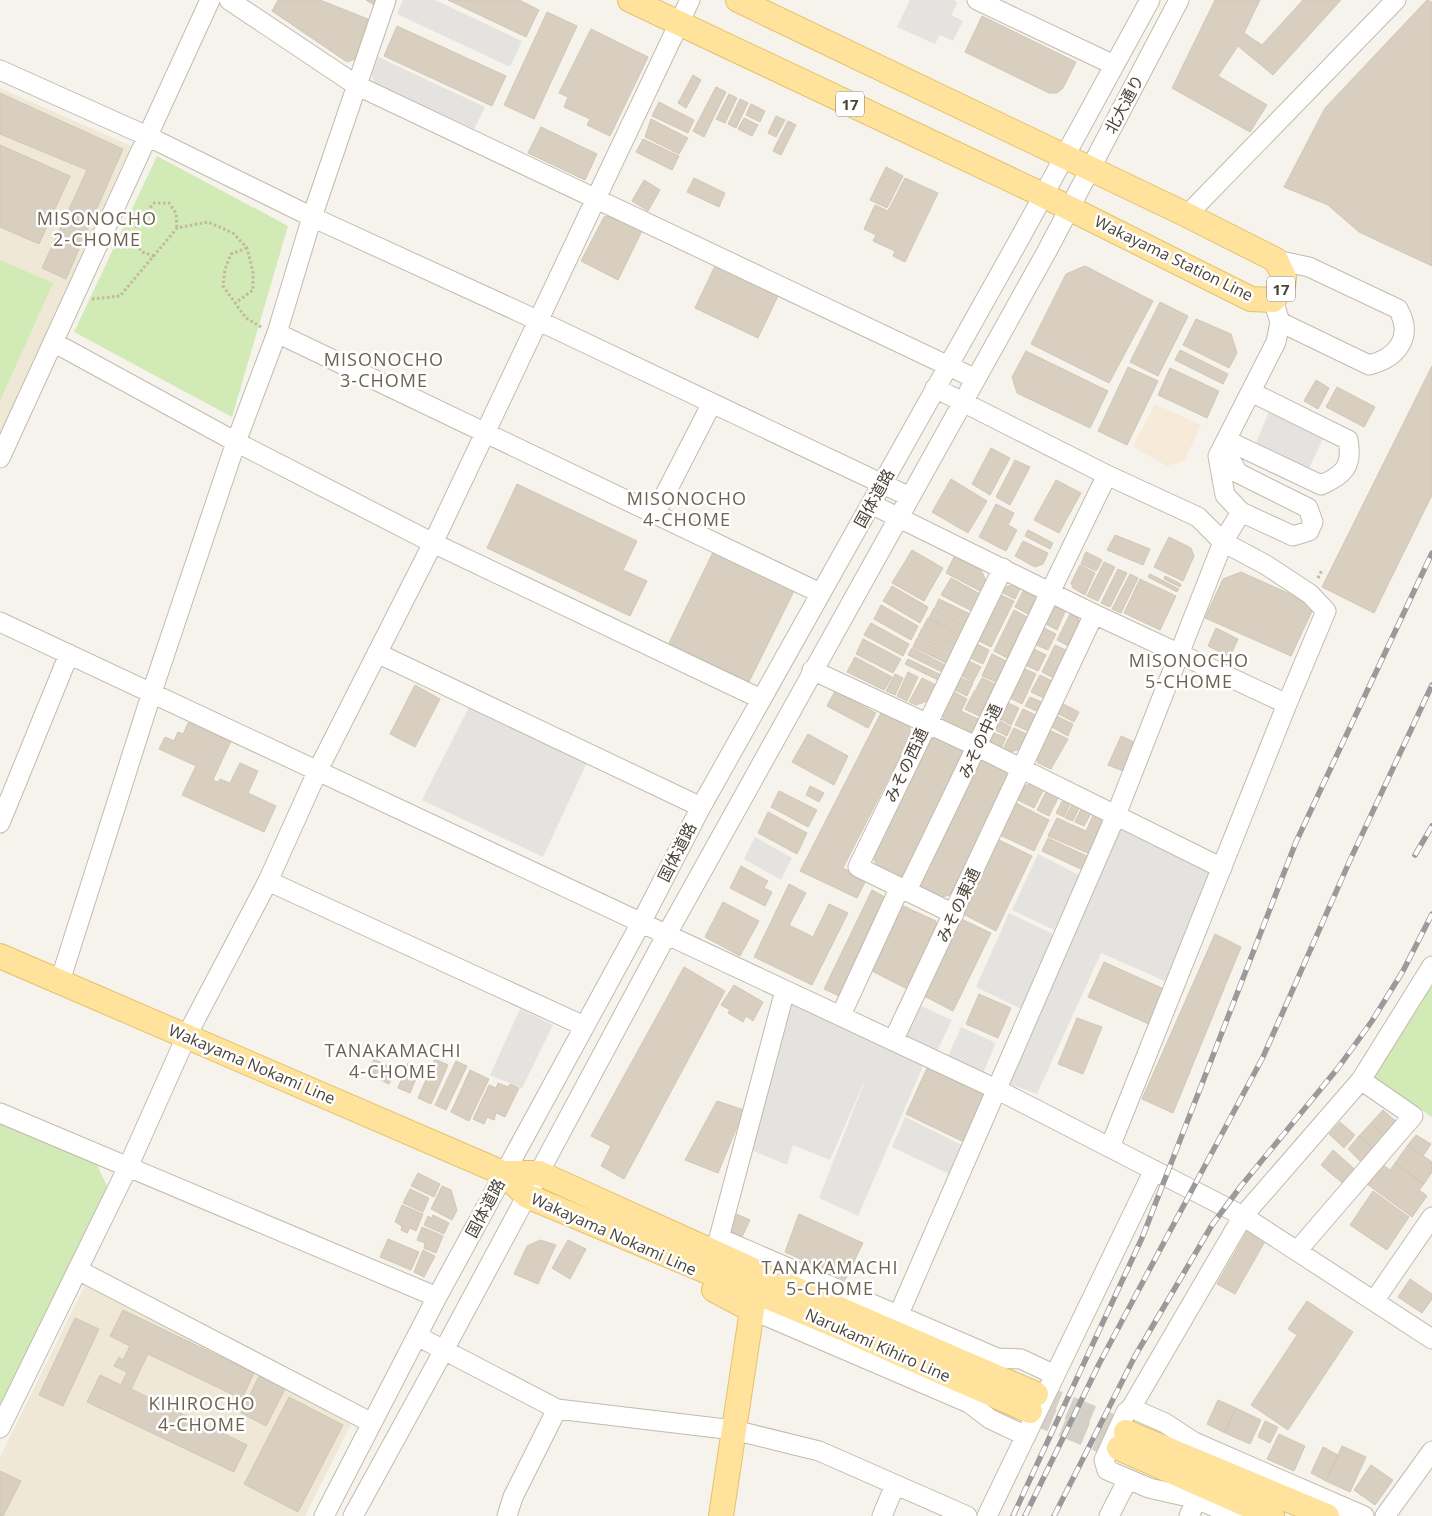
<svg xmlns="http://www.w3.org/2000/svg" width="1432" height="1516" viewBox="0 0 1432 1516" font-family="'Open Sans','Noto Sans JP',sans-serif">
<style>
.commercial{fill:#f7ead8}
.education{fill:#efe8d6}
.green{fill:#d2eab5}
.parking{fill:#e5e3e0}
.building{fill:#d8cfc1;stroke:#d3c7b4}
.lines{fill:none;stroke-linecap:round;stroke-linejoin:round}
.major-tunnel{stroke:#d4d0c8;stroke-width:24;stroke-dasharray:24 12;stroke-linecap:butt}
.minor-casing{stroke:#c2bbae;stroke-width:21}
.major-casing{stroke:#e6c16a;stroke-width:26}
.path{stroke:#c4b79f;stroke-width:3;stroke-dasharray:2.5 2.5;stroke-linecap:butt}
.minor{stroke:#fff;stroke-width:19}
.major{stroke:#ffe39c;stroke-width:24}
.rail-casing{stroke:#9a9a9a;stroke-width:5.5}
.rail{stroke:#fff;stroke-width:4;stroke-dasharray:11;stroke-linecap:butt}
.labels{text-anchor:middle;dominant-baseline:central;stroke-width:5;stroke-linejoin:round;paint-order:stroke}
.shield{fill:#fff;stroke:#817c74;stroke-width:1}
.shield-label{font-size:15px;font-weight:bold;fill:#4b4439}
.street-label{font-size:16px;fill:#4b4439;stroke:#fff}
.neighbourhood-label{font-size:18px;letter-spacing:1px;fill:#6e6250;stroke:#fff}
</style>
<rect width="100%" height="100%" fill="#f6f3ec"/>
<path class="commercial" d="M 1155,404 L 1201,425 L 1184,461 L 1167,466 L 1133,447 Z"/>
<path class="education" d="M 0,88 L 131,146 L 0,434 Z
M 85,1285 L 354,1418 L 305,1516 L 0,1516 L 0,1457 Z"/>
<path class="green" d="M 157,156 L 288,226 L 232,417 L 74,332 Z
M 0,260 L 53,283 L 0,401 Z
M 1432,985 L 1432,1117 L 1370,1075 Z
M 0,1121 L 96,1163 L 108,1188 L 0,1408 Z"/>
<path class="parking" d="M 403,0 L 435,0 L 522,41 L 510,67 L 397,14 Z
M 910,0 L 953,0 L 958,2 L 951,15 L 963,21 L 953,41 L 940,35 L 935,44 L 897,27 Z
M 378,57 L 485,107 L 474,129 L 374,83 L 372,75 Z
M 1271,407 L 1325,435 L 1307,472 L 1254,448 Z
M 471,703 L 589,758 L 543,857 L 422,800 Z
M 1122,825 L 1213,871 L 1167,982 L 1101,953 L 1037,1094 L 1007,1083 Z
M 755,837 L 792,858 L 781,880 L 744,859 Z
M 1038,854 L 1079,875 L 1054,930 L 1012,910 Z
M 1009,913 L 1053,934 L 1021,1009 L 976,987 Z
M 791,1003 L 923,1066 L 858,1216 L 819,1198 L 870,1068 L 830,1160 L 793,1145 L 787,1165 L 751,1150 Z
M 919,1005 L 952,1020 L 935,1055 L 903,1040 Z
M 520,1009 L 553,1025 L 522,1088 L 490,1075 Z
M 961,1027 L 996,1043 L 982,1075 L 947,1059 Z
M 905,1117 L 962,1145 L 949,1174 L 892,1147 Z"/>
<path class="building" d="M 278,0 L 320,0 L 368,19 L 355,59 L 347,62 L 272,11 Z
M 366,0 L 376,0 L 374,5 Z
M 448,0 L 519,0 L 539,10 L 526,37 Z
M 1215,0 L 1260,0 L 1244,33 L 1262,45 L 1303,0 L 1341,0 L 1273,75 L 1238,46 L 1218,76 L 1267,105 L 1250,132 L 1172,88 Z
M 1427,0 L 1432,2 L 1432,266 L 1359,232 L 1328,205 L 1284,187 L 1325,108 Z
M 547,12 L 577,26 L 534,119 L 504,105 Z
M 982,16 L 1076,62 L 1063,88 L 1057,93 L 1049,93 L 965,52 Z
M 397,26 L 506,76 L 492,106 L 384,56 Z
M 591,29 L 648,57 L 610,136 L 587,125 L 590,119 L 564,107 L 568,97 L 559,93 Z
M 693,75 L 701,80 L 686,108 L 678,103 Z
M 716,87 L 726,92 L 704,137 L 693,131 Z
M 0,93 L 123,149 L 66,279 L 42,268 L 87,170 L 0,134 Z
M 729,94 L 737,98 L 725,123 L 716,119 Z
M 740,99 L 748,103 L 736,128 L 728,124 Z
M 659,102 L 694,120 L 688,133 L 652,116 Z
M 751,104 L 765,111 L 760,122 L 746,115 Z
M 776,116 L 785,120 L 776,137 L 768,133 Z
M 744,118 L 758,125 L 752,136 L 738,129 Z
M 651,119 L 688,138 L 679,154 L 645,137 Z
M 788,121 L 796,125 L 781,155 L 773,151 Z
M 541,127 L 597,154 L 585,180 L 528,153 Z
M 643,139 L 679,156 L 672,170 L 636,152 Z
M 0,145 L 70,176 L 39,244 L 0,227 Z
M 886,167 L 903,176 L 887,208 L 870,200 Z
M 694,178 L 725,193 L 719,207 L 687,192 Z
M 905,178 L 938,193 L 905,262 L 893,256 L 895,251 L 873,241 L 876,235 L 864,229 L 875,205 L 888,211 Z
M 644,180 L 660,190 L 648,211 L 632,201 Z
M 610,215 L 642,231 L 618,280 L 581,261 L 604,217 Z
M 715,266 L 778,296 L 758,338 L 695,308 Z
M 1085,266 L 1153,301 L 1109,383 L 1031,344 L 1066,274 Z
M 1160,302 L 1188,316 L 1158,376 L 1130,362 Z
M 1196,319 L 1231,334 L 1237,353 L 1229,368 L 1183,345 Z
M 1180,350 L 1228,374 L 1223,384 L 1175,360 Z
M 1026,351 L 1108,391 L 1090,428 L 1017,393 L 1012,377 Z
M 1432,366 L 1432,495 L 1374,613 L 1322,587 Z
M 1128,367 L 1158,381 L 1127,445 L 1098,431 Z
M 1170,368 L 1219,391 L 1207,418 L 1158,395 Z
M 1316,380 L 1329,388 L 1318,409 L 1304,401 Z
M 1337,387 L 1375,407 L 1364,427 L 1326,407 Z
M 991,448 L 1010,458 L 990,495 L 972,484 Z
M 1015,460 L 1030,467 L 1010,505 L 996,497 Z
M 951,479 L 987,501 L 968,533 L 932,512 Z
M 1056,480 L 1081,493 L 1059,533 L 1034,520 Z
M 517,484 L 637,541 L 623,570 L 647,581 L 630,616 L 487,548 Z
M 996,504 L 1014,513 L 1008,525 L 1017,530 L 1006,551 L 979,537 Z
M 1028,530 L 1053,543 L 1050,549 L 1025,536 Z
M 1115,535 L 1150,549 L 1143,565 L 1107,550 Z
M 1169,537 L 1191,548 L 1194,556 L 1183,581 L 1154,567 Z
M 1023,541 L 1048,553 L 1043,564 L 1035,567 L 1015,556 Z
M 714,550 L 795,589 L 749,682 L 669,643 Z
M 912,550 L 943,568 L 924,601 L 892,583 Z
M 1086,552 L 1102,560 L 1099,566 L 1083,558 Z
M 954,557 L 981,570 L 987,583 L 982,592 L 946,573 Z
M 1083,559 L 1099,567 L 1096,571 L 1081,564 Z
M 1104,562 L 1115,567 L 1098,601 L 1087,596 Z
M 1080,565 L 1095,573 L 1085,595 L 1073,588 L 1071,583 Z
M 1118,569 L 1127,573 L 1110,607 L 1101,603 Z
M 1241,572 L 1308,602 L 1313,609 L 1291,656 L 1205,618 L 1223,579 Z
M 1130,574 L 1138,578 L 1121,613 L 1112,609 Z
M 1150,574 L 1179,589 L 1177,592 L 1148,577 Z
M 1165,576 L 1181,584 L 1180,587 L 1164,579 Z
M 951,578 L 980,594 L 972,611 L 941,595 Z
M 1140,579 L 1176,596 L 1160,630 L 1124,613 Z
M 1012,585 L 1020,589 L 1015,599 L 1003,593 L 1005,587 Z
M 892,586 L 928,607 L 920,623 L 883,601 Z
M 1023,591 L 1036,597 L 1028,614 L 1015,607 Z
M 1001,595 L 1014,601 L 991,647 L 979,641 Z
M 939,599 L 970,614 L 966,623 L 935,607 Z
M 1050,603 L 1065,612 L 1057,630 L 1042,622 Z
M 881,605 L 918,626 L 911,640 L 874,619 Z
M 934,608 L 965,624 L 961,634 L 929,618 Z
M 1014,610 L 1027,617 L 1007,658 L 994,651 Z
M 1070,614 L 1078,618 L 1082,628 L 1072,648 L 1057,640 Z
M 928,618 L 960,635 L 956,644 L 923,627 Z
M 871,623 L 909,644 L 903,656 L 864,635 Z
M 1040,626 L 1056,634 L 1048,650 L 1032,643 Z
M 922,628 L 956,645 L 951,654 L 918,637 Z
M 1216,628 L 1238,639 L 1230,657 L 1208,646 Z
M 917,638 L 950,655 L 946,663 L 913,647 Z
M 863,639 L 901,659 L 893,673 L 856,654 Z
M 977,644 L 989,650 L 983,664 L 970,658 Z
M 1055,645 L 1070,652 L 1057,680 L 1042,672 Z
M 1030,647 L 1046,655 L 1038,671 L 1023,664 Z
M 912,648 L 945,665 L 942,672 L 908,655 Z
M 992,654 L 1006,661 L 996,682 L 982,676 Z
M 855,657 L 892,677 L 884,690 L 847,672 Z
M 908,659 L 941,675 L 938,680 L 905,664 Z
M 969,661 L 981,667 L 973,682 L 962,676 Z
M 1021,667 L 1036,674 L 1022,704 L 1008,697 Z
M 908,672 L 918,677 L 907,701 L 897,696 Z
M 895,674 L 903,678 L 895,695 L 886,691 Z
M 1040,675 L 1056,683 L 1048,700 L 1031,692 Z
M 922,678 L 936,685 L 927,701 L 916,705 L 909,702 Z
M 961,678 L 973,683 L 967,696 L 955,690 Z
M 982,678 L 995,684 L 990,695 L 976,689 Z
M 415,685 L 440,699 L 415,747 L 390,734 Z
M 975,690 L 989,696 L 979,716 L 965,709 Z
M 835,691 L 876,713 L 868,728 L 827,706 Z
M 954,692 L 967,699 L 961,711 L 978,719 L 971,735 L 944,723 L 943,714 Z
M 1030,697 L 1046,704 L 1041,713 L 1025,706 Z
M 1006,702 L 1019,708 L 1011,725 L 999,718 Z
M 1059,702 L 1079,712 L 1074,722 L 1055,712 Z
M 883,709 L 908,721 L 911,734 L 843,868 L 866,880 L 857,898 L 800,871 Z
M 1023,709 L 1040,717 L 1032,733 L 1015,725 Z
M 1054,715 L 1073,724 L 1068,736 L 1048,725 Z
M 190,719 L 232,739 L 213,780 L 218,782 L 220,779 L 230,783 L 240,763 L 258,771 L 248,793 L 276,806 L 264,832 L 182,795 L 196,766 L 159,749 L 165,737 L 174,741 L 178,732 L 183,734 Z
M 998,720 L 1011,727 L 1007,736 L 993,729 Z
M 1014,728 L 1031,736 L 1025,748 L 1010,752 L 1003,749 Z
M 1047,729 L 1068,739 L 1051,769 L 1038,763 L 1036,752 Z
M 992,732 L 1006,738 L 1001,748 L 987,742 Z
M 808,734 L 848,756 L 834,785 L 792,762 Z
M 938,735 L 967,749 L 904,879 L 877,866 L 873,857 L 929,741 Z
M 1121,736 L 1136,743 L 1123,771 L 1108,765 Z
M 982,757 L 1004,767 L 1008,778 L 950,895 L 942,897 L 920,886 Z
M 1036,782 L 1045,787 L 1034,808 L 1018,800 L 1024,786 Z
M 810,786 L 824,793 L 819,802 L 806,795 Z
M 1048,788 L 1060,794 L 1049,816 L 1037,810 Z
M 779,791 L 817,810 L 808,827 L 771,807 Z
M 1065,796 L 1072,800 L 1064,817 L 1056,813 Z
M 1074,801 L 1081,804 L 1073,821 L 1065,818 Z
M 1016,803 L 1049,820 L 1034,851 L 1000,835 Z
M 1083,805 L 1093,810 L 1084,826 L 1075,822 Z
M 1095,811 L 1101,814 L 1104,822 L 1090,854 L 1048,836 L 1057,818 L 1086,831 Z
M 768,812 L 807,833 L 797,854 L 758,833 Z
M 1048,838 L 1089,857 L 1083,870 L 1042,851 Z
M 997,839 L 1032,856 L 996,931 L 961,913 Z
M 741,866 L 768,881 L 764,888 L 772,892 L 765,906 L 730,888 Z
M 789,884 L 806,893 L 789,925 L 813,937 L 829,904 L 848,913 L 812,985 L 754,957 Z
M 872,890 L 885,897 L 839,996 L 824,989 Z
M 723,902 L 759,921 L 740,956 L 705,937 Z
M 899,904 L 936,921 L 937,932 L 909,990 L 870,970 Z
M 959,918 L 991,933 L 953,1011 L 922,995 Z
M 1215,934 L 1241,947 L 1173,1113 L 1142,1099 Z
M 1104,962 L 1166,990 L 1151,1025 L 1088,997 Z
M 684,967 L 725,991 L 624,1179 L 601,1166 L 611,1146 L 591,1136 Z
M 734,985 L 763,1002 L 753,1021 L 746,1016 L 743,1022 L 728,1013 L 730,1010 L 721,1005 Z
M 979,994 L 1011,1008 L 998,1038 L 966,1024 Z
M 1077,1018 L 1102,1027 L 1083,1074 L 1058,1064 Z
M 374,1059 L 396,1070 L 389,1084 L 367,1074 Z
M 435,1059 L 448,1065 L 431,1104 L 418,1098 Z
M 456,1061 L 467,1066 L 446,1110 L 435,1105 Z
M 408,1063 L 420,1069 L 410,1093 L 398,1088 Z
M 928,1066 L 986,1094 L 964,1142 L 906,1114 Z
M 470,1070 L 489,1079 L 469,1121 L 451,1112 Z
M 498,1083 L 508,1087 L 510,1084 L 519,1088 L 505,1117 L 496,1113 L 494,1120 L 487,1117 L 484,1124 L 473,1119 L 489,1085 L 496,1088 Z
M 717,1101 L 744,1110 L 718,1173 L 685,1160 Z
M 1383,1110 L 1399,1124 L 1387,1138 L 1371,1123 Z
M 1340,1122 L 1355,1135 L 1344,1148 L 1329,1134 Z
M 1371,1123 L 1387,1138 L 1375,1151 L 1359,1136 Z
M 1416,1135 L 1431,1144 L 1423,1156 L 1408,1145 Z
M 1359,1136 L 1375,1151 L 1363,1164 L 1348,1149 Z
M 1408,1145 L 1432,1162 L 1432,1172 L 1424,1184 L 1395,1163 Z
M 1333,1150 L 1358,1172 L 1346,1186 L 1321,1165 Z
M 1381,1163 L 1390,1170 L 1395,1163 L 1424,1184 L 1419,1190 L 1427,1196 L 1412,1217 L 1367,1184 Z
M 418,1173 L 440,1184 L 434,1197 L 411,1186 Z
M 442,1186 L 451,1190 L 457,1210 L 452,1220 L 431,1209 Z
M 410,1189 L 429,1198 L 423,1212 L 403,1203 Z
M 1373,1191 L 1409,1217 L 1387,1250 L 1350,1225 Z
M 402,1205 L 423,1214 L 416,1231 L 410,1228 L 407,1233 L 401,1230 L 402,1226 L 395,1222 Z
M 734,1213 L 750,1220 L 742,1237 L 731,1232 L 730,1224 Z
M 799,1214 L 863,1243 L 845,1280 L 785,1252 Z
M 433,1215 L 449,1223 L 444,1234 L 424,1225 L 428,1216 L 432,1218 Z
M 422,1227 L 443,1236 L 436,1253 L 424,1248 L 425,1243 L 417,1240 Z
M 1249,1228 L 1267,1238 L 1235,1294 L 1217,1284 Z
M 388,1239 L 419,1252 L 411,1270 L 380,1257 Z
M 540,1240 L 556,1245 L 538,1284 L 514,1274 L 527,1246 Z
M 568,1240 L 586,1249 L 570,1279 L 552,1268 Z
M 423,1250 L 435,1256 L 424,1277 L 414,1272 Z
M 1410,1279 L 1432,1294 L 1432,1299 L 1422,1313 L 1398,1297 Z
M 1307,1301 L 1353,1332 L 1288,1430 L 1251,1405 L 1297,1335 L 1288,1329 Z
M 123,1310 L 254,1373 L 242,1399 L 148,1354 L 131,1389 L 247,1445 L 234,1472 L 87,1402 L 100,1375 L 121,1385 L 127,1372 L 114,1366 L 119,1357 L 123,1360 L 130,1346 L 110,1336 Z
M 75,1318 L 99,1329 L 63,1406 L 39,1395 Z
M 259,1376 L 285,1389 L 266,1426 L 241,1413 Z
M 289,1397 L 343,1425 L 298,1512 L 244,1484 Z
M 1218,1400 L 1236,1408 L 1225,1433 L 1207,1424 Z
M 1236,1408 L 1261,1420 L 1250,1444 L 1225,1433 Z
M 1265,1421 L 1278,1427 L 1270,1443 L 1258,1437 Z
M 1279,1434 L 1305,1446 L 1294,1471 L 1267,1459 Z
M 1342,1446 L 1366,1457 L 1350,1492 L 1326,1481 Z
M 1323,1447 L 1338,1455 L 1326,1481 L 1311,1473 Z
M 1371,1465 L 1393,1480 L 1375,1505 L 1354,1490 Z
M 0,1471 L 21,1481 L 3,1516 L 0,1516 Z"/>
<g class="lines">
<path class="major-tunnel" d="M 1036,1394 L 1126,1432
M 1030,1411 L 1119,1448"/>
<defs>
<path id="minor" d="M 229,0 L 356,85 L 976,379
M 977,0 L 1114,65
M 0,70 L 147,136 L 312,217 L 537,320 L 910,497
M 1187,215 L 1396,0
M 1276,260 L 1309,267 L 1398,309 C 1414,337 1397,358 1369,365 L 1280,322
M 277,333 L 820,593
M 53,342 L 236,442 L 433,543 L 761,699
M 935,388 L 1107,475 L 1198,517 L 1223,542 L 1266,565 L 1310,594 L 1326,611 L 1287,704 L 1110,1147
M 1226,440 L 1321,485 C 1344,475 1353,466 1348,440 L 1251,392
M 1223,447 L 1238,473 L 1308,508 L 1313,522 L 1309,531 L 1293,536 L 1241,512 L 1225,495 L 1218,456 L 1276,342 L 1280,322 L 1273,300
M 0,458 L 210,0
M 871,504 L 1094,614 L 1287,704
M 655,514 L 712,403
M 0,622 L 996,1089 L 1243,1216 L 1432,1339
M 377,653 L 701,807
M 812,670 L 978,747 L 1222,868
M 0,823 L 69,654
M 268,881 L 584,1026
M 907,890 C 975,752 1039,613 1107,475
M 954,914 L 858,867 L 1003,568
M 60,981 L 152,692 L 236,442 L 277,333 L 312,217 L 386,0
M 841,1015 L 900,887
M 893,1041 L 1094,614
M 0,1113 L 437,1297
M 719,1238 L 785,990
M 1297,1251 L 1413,1116 L 1361,1080
M 713,1252 L 719,1238 L 997,1358 L 1021,1359 L 1055,1375 L 1154,1170
M 78,1270 L 372,1423
M 1374,1301 L 1432,1217
M 752,1310 L 969,1403 L 990,1419 L 1026,1436
M 898,1316 L 1116,815 L 1223,542 L 1241,512
M 417,1336 L 557,1409
M 1131,1408 L 1165,1423 L 1194,1442 L 1364,1516
M 0,1428 L 128,1167 L 187,1035 L 268,881 L 318,770 L 433,543 L 690,0
M 324,1516 L 437,1297 L 642,921 L 701,807 L 1020,238 L 1150,0
M 353,1516 L 444,1350 L 667,934 L 1047,251 L 1179,0
M 507,1516 L 513,1497 L 557,1409 L 734,1430 L 819,1451 L 967,1516
M 882,1516 L 895,1485
M 987,1516 L 1055,1375
M 1109,1516 L 1128,1479
M 1189,1516 L 1197,1499
M 1235,1516 L 1197,1499 L 1149,1488 L 1107,1470 L 1104,1460 L 1126,1412 L 1131,1408 L 1243,1216 L 1361,1080 L 1432,966
M 1385,1516 L 1432,1451"/>
<path id="major" d="M 630,0 L 1043,195 L 1251,299 L 1273,300 L 1283,286 L 1284,277 L 1276,260 L 1187,215 L 738,0
M 0,956 L 503,1173 L 527,1196 L 844,1329 L 1030,1411
M 503,1173 L 539,1173 L 855,1316 L 1036,1394
M 714,1290 L 752,1310 L 721,1516
M 1126,1432 L 1327,1516
M 1119,1448 L 1272,1516"/>
</defs>
<use href="#minor" class="minor-casing"/>
<use href="#major" class="major-casing"/>
<path class="path" d="M 247,248 L 231,254 L 225,269 L 223,286 L 246,318 L 261,327
M 154,256 L 142,252 L 133,239 L 138,222 L 154,203 L 169,203 L 176,213 L 177,228
M 92,299 L 120,296 L 177,228 L 208,222 L 233,233 L 247,248 L 253,272 L 253,290 L 234,304
M 1318,578 L 1322,570"/>
<use href="#minor" class="minor"/>
<use href="#major" class="major"/>
<defs>
<path id="rail" d="M 1415,855 L 1432,826
M 1013,1516 L 1142,1238 L 1296,842 L 1432,553
M 1025,1516 L 1099,1364 L 1263,1057 L 1351,858 L 1432,685
M 1054,1516 L 1135,1356 L 1212,1225 L 1241,1186 L 1338,1068 L 1372,1021 L 1403,971 L 1432,914"/>
</defs>
<use href="#rail" class="rail-casing"/>
<use href="#rail" class="rail"/>
</g>
<g class="labels">
<g class="shield">
<rect x="836" y="91.5" width="28" height="25" rx="4"/>
<rect x="1267" y="276.5" width="28" height="25" rx="4"/>
</g>
<g class="shield-label">
<text x="850" y="104">17</text>
<text x="1281" y="289">17</text>
</g>
<g class="street-label">
<text transform="translate(1124 104) rotate(-62)">北大通り</text>
<text transform="translate(1174 258) rotate(26)">Wakayama Station Line</text>
<text transform="translate(874 498) rotate(-61)">国体道路</text>
<text transform="translate(980 741) rotate(-65)">みその中通</text>
<text transform="translate(906 765) rotate(-65)">みその西通</text>
<text transform="translate(677 852) rotate(-63)">国体道路</text>
<text transform="translate(958 905) rotate(-65)">みその東通</text>
<text transform="translate(252 1064) rotate(23)">Wakayama Nokami Line</text>
<text transform="translate(485 1208) rotate(-62)">国体道路</text>
<text transform="translate(614 1234) rotate(24)">Wakayama Nokami Line</text>
<text transform="translate(878 1345) rotate(24)">Narukami Kihiro Line</text>
</g>
<g class="neighbourhood-label">
<text x="97" y="218">MISONOCHO<tspan x="97" dy="21">2-CHOME</tspan></text>
<text x="384" y="359">MISONOCHO<tspan x="384" dy="21">3-CHOME</tspan></text>
<text x="687" y="498">MISONOCHO<tspan x="687" dy="21">4-CHOME</tspan></text>
<text x="1189" y="660">MISONOCHO<tspan x="1189" dy="21">5-CHOME</tspan></text>
<text x="393" y="1050">TANAKAMACHI<tspan x="393" dy="21">4-CHOME</tspan></text>
<text x="830" y="1267">TANAKAMACHI<tspan x="830" dy="21">5-CHOME</tspan></text>
<text x="202" y="1403">KIHIROCHO<tspan x="202" dy="21">4-CHOME</tspan></text>
</g>
</g>
</svg>
